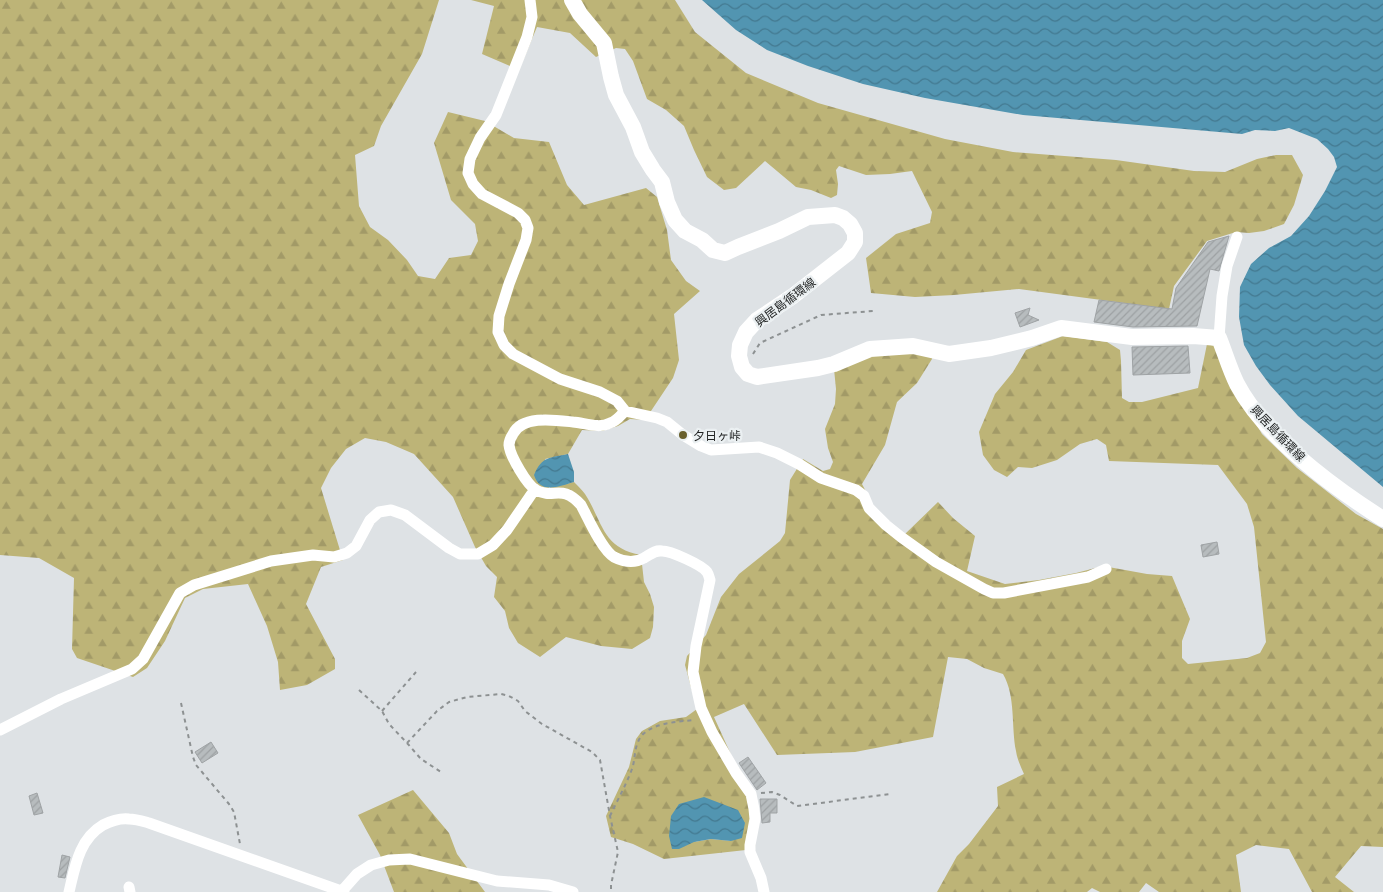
<svg xmlns="http://www.w3.org/2000/svg" width="1383" height="892" viewBox="0 0 1383 892" font-family="'Golos Text','Noto Sans JP',sans-serif">
<style>
.forest{fill:url(#forest-firs);fill-rule:evenodd}
.water{fill:url(#water-waves)}
.building{fill:url(#building-hatch);stroke:#9fa3a5}
.lines{fill:none;stroke-linecap:round;stroke-linejoin:round}
.path{stroke:#8d9192;stroke-width:2;stroke-dasharray:4 4;stroke-linecap:butt}
.minor{stroke:#fff;stroke-width:11}
.secondary{stroke:#fff;stroke-width:16}
.poi-dot{fill:#685f2c;stroke:#ebf0f2;stroke-width:2}
.labels{text-anchor:middle;dominant-baseline:central;stroke-width:4.5;stroke-linejoin:round;paint-order:stroke}
.street-label{font-size:12px;fill:#1f2121;stroke:#ebf0f2}
.poi-label{font-size:12px;fill:#1f2121;stroke:#ebf0f2;text-anchor:start}
</style>
<defs>
<pattern id="forest-firs" width="22" height="20" patternUnits="userSpaceOnUse" patternTransform="scale(1.25)"><rect width="22" height="20" fill="#bdb477"/><path d="M5 1l3.5 6h-7zM16 11l3.5 6h-7z" fill="#a29a67"/></pattern>
<pattern id="water-waves" width="16" height="10" patternUnits="userSpaceOnUse" patternTransform="scale(1.25)"><rect width="16" height="10" fill="#5295b1"/><path d="M0 5q4-4 8 0t8 0" fill="none" stroke="#437990"/></pattern>
<pattern id="building-hatch" width="6" height="6" patternUnits="userSpaceOnUse" patternTransform="scale(1.25)"><rect width="6" height="6" fill="#b7bcbe"/><path d="M-1 1l2-2M0 6l6-6M5 7l2-2" fill="none" stroke="#9da1a3"/></pattern>
</defs>
<rect width="100%" height="100%" fill="#dee2e5"/>
<path class="forest" d="M 0,0 L 439,0 L 422,54 L 381,126 L 374,146 L 355,155 L 359,206 L 370,227 L 388,240 L 407,260 L 418,276 L 435,279 L 449,258 L 471,255 L 478,241 L 475,224 L 451,200 L 434,143 L 448,112 L 485,121 L 514,138 L 549,142 L 567,185 L 584,205 L 646,188 L 657,197 L 667,230 L 671,260 L 686,281 L 700,291 L 674,314 L 679,360 L 673,378 L 645,420 L 630,419 L 618,426 L 602,431 L 582,430 L 568,454 L 545,459 L 549,488 L 574,482 C 578,486 582,490 585,494 C 603,522 602,548 641,555 L 644,582 L 650,594 L 654,607 L 653,627 L 650,638 L 632,649 L 601,646 L 566,637 L 540,657 L 518,643 L 509,628 L 505,611 L 494,597 L 497,577 L 486,566 L 475,547 L 453,497 L 414,454 L 386,442 L 365,438 L 346,449 L 331,468 L 321,488 L 343,560 L 321,567 L 306,604 L 335,659 L 335,669 L 307,685 L 280,690 L 278,662 L 267,626 L 248,584 L 203,589 L 185,598 L 165,641 L 147,668 L 133,677 L 77,658 L 72,649 L 74,578 L 39,558 L 0,555 Z
M 471,0 L 675,0 L 695,32 L 746,73 L 818,103 L 945,139 L 1013,152 L 1116,160 L 1194,171 L 1225,172 L 1257,159 L 1276,155 L 1292,155 L 1303,175 L 1294,205 L 1284,224 L 1264,231 L 1249,233 L 1236,232 L 1207,241 L 1174,286 L 1169,309 L 1019,289 L 954,295 L 915,297 L 871,293 L 866,258 L 896,234 L 930,223 L 932,212 L 912,171 L 890,174 L 866,175 L 839,166 L 836,170 L 838,184 L 837,195 L 831,198 L 811,190 L 796,187 L 765,161 L 736,188 L 724,190 L 707,177 L 694,150 L 684,126 L 666,110 L 647,99 L 633,61 L 625,49 L 616,48 L 596,57 L 570,33 L 537,27 L 519,70 L 482,54 L 494,6 Z
M 1063,336 L 1107,342 L 1120,350 L 1121,361 L 1122,398 L 1129,402 L 1142,402 L 1198,388 L 1207,344 L 1218,347 L 1246,407 L 1262,434 L 1297,468 L 1356,514 L 1383,529 L 1383,847 L 1361,846 L 1335,877 L 1354,892 L 1312,892 L 1289,849 L 1256,845 L 1236,855 L 1241,892 L 1159,892 L 1146,883 L 1139,892 L 1100,892 L 1092,888 L 1087,892 L 937,892 L 957,856 L 969,844 L 998,806 L 997,787 L 1024,774 C 1021,767 1017,759 1016,751 C 1011,727 1016,696 1003,674 L 984,668 L 967,659 L 948,657 L 933,737 L 855,752 L 777,755 L 744,704 L 714,717 L 733,759 L 756,794 L 755,849 L 664,859 L 633,844 L 611,837 L 606,816 L 629,767 L 636,739 L 642,731 L 660,721 L 686,717 L 697,709 L 685,665 L 687,656 L 706,635 L 721,597 L 739,574 L 780,541 L 785,533 L 790,480 L 803,459 L 823,471 L 830,469 L 833,462 L 828,448 L 825,429 L 835,404 L 836,389 L 833,359 L 934,345 L 932,359 L 917,383 L 897,402 L 885,445 L 862,484 L 874,507 L 904,535 L 938,502 L 953,518 L 975,536 L 967,571 L 1005,584 L 1039,580 L 1076,573 L 1103,566 L 1147,574 L 1172,576 L 1190,619 L 1182,641 L 1182,658 L 1188,664 L 1247,658 L 1260,653 L 1266,642 L 1254,527 L 1247,504 L 1218,465 L 1109,461 L 1106,445 L 1097,439 L 1080,444 L 1057,460 L 1032,468 L 1018,467 L 1007,477 L 994,470 L 983,455 L 979,432 L 995,394 L 1013,372 L 1026,350 ZM 745,823 L 731,841 L 711,839 L 694,842 Z
M 413,790 L 449,833 L 457,854 L 485,892 L 394,892 L 380,855 L 358,815 Z"/>
<path class="water" d="M 702,0 L 1383,0 L 1383,487 L 1298,416 L 1270,385 L 1256,366 L 1244,345 L 1239,317 L 1240,287 L 1251,264 L 1269,248 L 1291,236 L 1309,216 L 1325,191 L 1337,167 L 1334,157 L 1328,149 L 1317,139 L 1289,128 L 1275,131 L 1255,130 L 1242,134 L 1023,115 L 925,98 L 863,84 L 808,66 L 767,50 L 736,30 Z
M 568,454 L 574,472 L 574,482 C 560,486 540,495 534,475 C 542,456 550,458 568,454 Z
M 704,797 L 738,810 L 745,823 L 742,838 L 731,841 L 711,839 L 694,842 L 679,849 L 672,849 L 669,836 L 671,816 L 679,804 Z"/>
<path class="building" d="M 1229,236 L 1219,271 L 1210,269 L 1197,326 L 1133,327 L 1094,322 L 1099,300 L 1172,309 L 1176,288 L 1208,242 Z
M 1030,308 L 1028,315 L 1039,320 L 1020,327 L 1015,313 Z
M 1188,346 L 1190,373 L 1133,375 L 1132,347 Z
M 1217,542 L 1219,554 L 1203,557 L 1201,545 Z
M 211,742 L 218,753 L 202,763 L 195,752 Z
M 748,757 L 766,783 L 757,790 L 739,763 Z
M 37,793 L 43,813 L 34,815 L 29,796 Z
M 760,799 L 777,799 L 777,813 L 770,813 L 770,822 L 762,823 Z
M 62,855 L 70,857 L 65,878 L 58,877 Z"/>
<g class="lines">
<path class="path" d="M 753,354 L 760,343 L 821,315 L 873,311
M 359,690 L 382,711 L 389,724 L 407,743 L 421,759 L 441,772
M 181,703 L 193,757 L 196,765 L 229,804 L 234,812 L 240,844
M 382,711 L 416,672
M 407,743 L 437,711 L 449,702 L 467,697 L 501,694 L 509,696 L 518,701 L 525,711 L 542,724 L 592,752 L 600,760 L 610,816 L 618,852 L 611,885 L 611,892
M 761,793 L 772,792 L 780,795 L 797,806 L 890,794
M 610,816 C 617,801 626,785 632,769 C 635,761 634,751 638,742 C 645,723 676,722 694,720"/>
<path class="minor" d="M 530,0 L 532,17 L 527,37 L 496,115 L 480,138 L 470,159 L 468,173 L 473,184 L 482,194 L 518,213 L 525,220 L 528,228 L 526,240 L 509,284 L 499,316 L 498,332 L 504,345 L 513,354 L 560,379 L 600,392 L 617,401 L 625,411 L 657,418 L 667,422 L 683,435 L 701,446 L 711,450 L 759,447 L 777,453 L 799,464 L 821,478 L 856,490 L 864,496 L 869,508 L 886,525 L 901,537 L 936,562 L 984,589 L 993,593 L 1004,593 L 1088,577 L 1106,569
M 1219,338 L 1222,296 L 1227,266 L 1237,237
M 625,411 C 620,416 617,421 610,423 C 599,429 585,423 573,422 C 555,420 522,415 513,434 C 511,437 509,441 509,445 C 510,456 527,485 536,490 C 554,500 561,483 581,505 C 588,518 602,550 614,557 C 624,562 635,563 644,558 C 650,555 654,550 662,551 C 671,551 702,565 707,572 C 709,575 709,577 710,580 L 696,646 L 693,672 L 701,708 L 712,732 L 736,773 L 751,794 L 754,809 L 755,819 L 750,845 L 750,852 L 761,878 L 764,892
M 0,730 L 61,699 L 132,669 L 143,659 L 180,593 L 194,585 L 271,561 L 313,555 L 334,557 L 347,553 L 356,546 L 370,520 L 379,512 L 391,510 L 405,515 L 449,548 L 460,554 L 478,554 L 493,545 L 507,530 L 535,489
M 129,887 L 130,892
M 342,891 L 357,874 L 371,865 L 389,860 L 410,859 L 497,881 L 549,885 L 573,892
M 69,892 C 75,867 79,839 103,825 C 111,821 120,818 129,819 C 136,819 142,821 149,823 L 344,892"/>
<path class="secondary" d="M 572,0 L 580,14 L 604,43 L 611,77 L 616,95 L 633,127 L 642,152 L 653,170 L 662,182 L 667,202 L 675,220 L 685,231 L 702,240 L 713,250 L 725,253 L 738,247 L 779,231 L 808,217 L 835,215 L 843,218 L 850,224 L 855,233 L 855,242 L 848,253 L 793,296 L 757,320 L 746,332 L 740,345 L 739,356 L 742,367 L 748,374 L 757,377 L 818,368 L 834,364 L 870,349 L 913,346 L 949,354 L 991,348 L 1032,338 L 1061,328 L 1132,337 L 1193,336 L 1219,338 C 1225,353 1230,370 1237,384 C 1265,437 1333,487 1383,519"/>
</g>
<circle class="poi-dot" cx="683" cy="435" r="5"/>
<g class="labels">
<g class="street-label">
<text transform="translate(785 302) rotate(-37)">興居島循環線</text>
<text transform="translate(1278 433) rotate(46)">興居島循環線</text>
</g>
<g class="poi-label">
<text x="693" y="435">夕日ヶ峠</text>
</g>
</g>
</svg>
